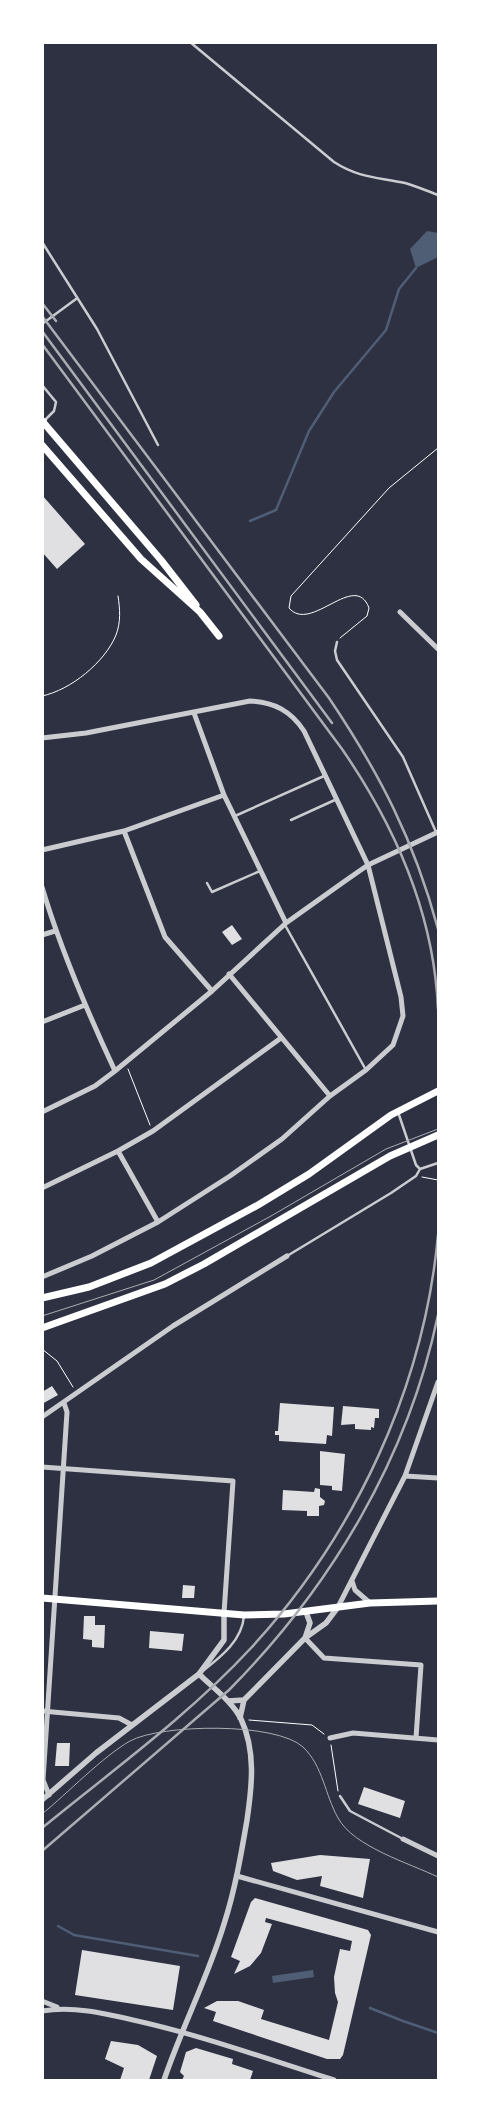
<svg xmlns="http://www.w3.org/2000/svg" width="481" height="2123" viewBox="0 0 481 2123" font-family="'Golos Text',sans-serif">
<style>
.water{fill:#4f5d75}
.lines{fill:none;stroke-linecap:round;stroke-linejoin:round}
.stream{stroke:#4f5d75;stroke-width:2.5}
.building{fill:#e0e0e3}
.path{stroke:#fff;stroke-width:1}
.service{stroke:#caccd0;stroke-width:2.5}
.minor{stroke:#caccd0;stroke-width:5}
.tertiary{stroke:#caccd0;stroke-width:5.5}
.secondary{stroke:#fff;stroke-width:7}
.trunk{stroke:#fff;stroke-width:8}
.tram{stroke:#abadb3;stroke-width:1}
.rail{stroke:#abadb3;stroke-width:2.5}
</style>
<rect width="100%" height="100%" fill="#2d3142"/>
<path class="water" d="M 427,231 L 438,233 L 438,257 L 416,268 L 410,249 Z
M 313,1970 L 314,1977 L 273,1983 L 272,1976 Z"/>
<g class="lines">
<path class="stream" d="M 250,521 L 276,510 L 309,431 L 334,392 L 386,330 L 399,289 L 416,268
M 58,1926 L 74,1935 L 198,1956
M 370,2008 L 403,2021 L 438,2033"/>
</g>
<path class="building" d="M 42,495 L 85,544 L 57,569 L 42,552 Z
M 232,925 L 242,939 L 232,945 L 222,932 Z
M 52,1386 L 58,1395 L 42,1404 L 42,1392 Z
M 280,1403 L 334,1407 L 332,1436 L 327,1435 L 326,1444 L 279,1441 L 279,1435 L 275,1435 L 275,1431 L 278,1431 Z
M 343,1406 L 379,1409 L 379,1418 L 375,1418 L 374,1428 L 371,1427 L 371,1430 L 355,1429 L 355,1424 L 341,1425 Z
M 320,1451 L 345,1454 L 342,1491 L 332,1490 L 332,1486 L 320,1485 Z
M 315,1488 L 320,1489 L 320,1497 L 325,1501 L 324,1505 L 319,1506 L 319,1516 L 307,1516 L 307,1511 L 282,1510 L 283,1490 L 314,1492 Z
M 183,1585 L 195,1586 L 194,1598 L 182,1598 Z
M 84,1616 L 95,1616 L 95,1625 L 105,1625 L 104,1648 L 92,1647 L 92,1640 L 83,1639 Z
M 150,1631 L 184,1634 L 182,1651 L 149,1648 Z
M 57,1743 L 70,1743 L 69,1766 L 55,1766 Z
M 364,1787 L 405,1801 L 400,1818 L 358,1804 Z
M 320,1855 L 370,1859 L 363,1898 L 320,1886 L 322,1876 L 297,1880 L 273,1871 L 271,1863 Z
M 255,1898 L 368,1930 L 371,1935 L 343,2055 L 340,2059 L 327,2059 L 213,2021 L 216,2012 L 204,2008 L 217,2001 L 238,2001 L 264,2010 L 261,2019 L 329,2040 L 338,2002 L 335,1993 L 334,1977 L 340,1949 L 350,1951 L 352,1941 L 266,1918 L 265,1922 L 272,1924 L 261,1953 L 250,1966 L 234,1974 L 240,1961 L 231,1957 L 251,1902 Z
M 82,1950 L 180,1966 L 173,2010 L 75,1995 Z
M 111,2041 L 138,2045 L 157,2056 L 149,2080 L 120,2080 L 124,2068 L 105,2059 Z
M 196,2048 L 233,2059 L 232,2064 L 253,2071 L 250,2080 L 182,2080 L 184,2076 L 180,2072 L 186,2052 Z"/>
<g class="lines">
<path class="path" d="M 340,638 L 367,616 L 369,608 C 355,570 311,634 289,608 L 291,596 L 389,488 L 438,448
M 42,696 C 71,690 105,662 116,635 C 121,622 120,609 118,596
M 128,1069 L 150,1125
M 422,1177 L 438,1180
M 42,1349 L 57,1361 L 73,1387
M 249,1720 L 312,1725 L 324,1734
M 331,1745 L 338,1791"/>
<path class="service" d="M 190,42 L 334,162 C 359,178 377,177 405,183 C 416,186 427,191 438,195
M 42,242 L 97,329 L 158,445
M 42,324 L 76,299
M 42,385 L 56,402 L 54,411 L 44,421
M 337,642 L 335,651 L 337,660 L 403,757 L 436,832
M 235,816 L 324,776
M 291,820 L 337,799
M 207,883 L 212,892 L 260,871
M 285,925 L 366,1070
M 398,1112 L 416,1165 L 420,1169
M 420,1169 L 438,1163
M 287,1256 L 391,1193 L 416,1176 L 420,1169
M 204,1670 C 222,1656 242,1640 244,1616
M 340,1796 L 350,1811 L 403,1839"/>
<path class="minor" d="M 400,612 L 438,649
M 194,713 L 224,795 L 286,923
M 42,738 L 86,733 L 250,701 C 274,702 291,711 304,731 L 368,865 L 401,997 L 403,1016 L 393,1045 L 366,1070 L 330,1096 L 282,1139 L 230,1176 L 158,1222 L 92,1256 L 42,1277
M 124,831 L 165,937 L 212,991
M 42,850 L 124,831 L 224,795
M 42,887 C 61,951 87,1011 115,1071
M 42,935 L 55,931
M 229,974 L 330,1096
M 42,1022 L 85,1005
M 42,1112 L 95,1086 L 115,1071 L 212,991 L 286,923 L 345,881 L 368,865 L 438,832
M 118,1151 L 158,1222
M 42,1188 L 118,1151 L 153,1131 L 281,1038
M 42,1417 L 173,1326 L 287,1256
M 42,1467 L 233,1481 L 224,1613
M 405,1476 L 438,1478
M 352,1581 L 355,1590 L 370,1603
M 338,1607 L 405,1476 L 438,1382
M 305,1638 L 324,1658 L 421,1665 L 416,1738
M 42,1711 L 119,1718 L 132,1725
M 330,1738 L 353,1733 L 438,1740
M 49,1795 L 43,1780 L 67,1412 L 64,1403
M 403,1839 L 438,1856
M 237,1876 L 438,1932
M 42,2001 L 57,2007
M 42,2011 C 73,2006 103,2013 133,2020 C 201,2035 267,2059 334,2080"/>
<path class="tertiary" d="M 305,1638 L 310,1623 L 306,1612
M 228,1701 L 244,1700
M 240,1718 L 244,1700 L 305,1638 L 326,1623 L 338,1607
M 42,1800 L 96,1753 L 199,1674 L 224,1640 L 224,1613
M 164,2080 C 182,2027 208,1977 224,1924 C 235,1890 241,1855 247,1820 C 252,1786 256,1751 241,1719 C 232,1701 213,1688 199,1674"/>
<path class="secondary" d="M 43,422 L 161,560 L 196,605
M 42,445 L 141,559 L 200,612 L 219,636
M 42,1298 L 89,1287 L 151,1263 L 258,1205 L 309,1174 L 391,1115 L 438,1091
M 42,1328 L 165,1284 L 204,1264 L 390,1156 L 438,1135
M 42,1598 L 244,1615 L 284,1614 L 370,1603 L 438,1601"/>
<path class="trunk" d="M 42,422 L 43,422"/>
<path class="tram" d="M 42,1316 L 154,1280 L 271,1216 L 386,1149 L 438,1129
M 42,1814 C 68,1793 102,1757 130,1741 C 161,1724 276,1722 303,1747 C 323,1766 325,1795 338,1818 C 354,1847 409,1863 438,1877"/>
<path class="rail" d="M 42,303 L 56,321
M 42,316 L 329,698 C 380,774 414,840 438,929
M 42,331 L 332,723
M 42,344 L 342,749 C 395,826 434,914 438,1009
M 42,1828 C 113,1770 189,1715 251,1648 C 355,1535 424,1387 438,1235
M 42,1851 L 229,1690 C 331,1587 408,1458 438,1315"/>
</g>
<rect width="481" height="2123" fill="none" stroke="#ffffff" stroke-width="88"/>
</svg>
